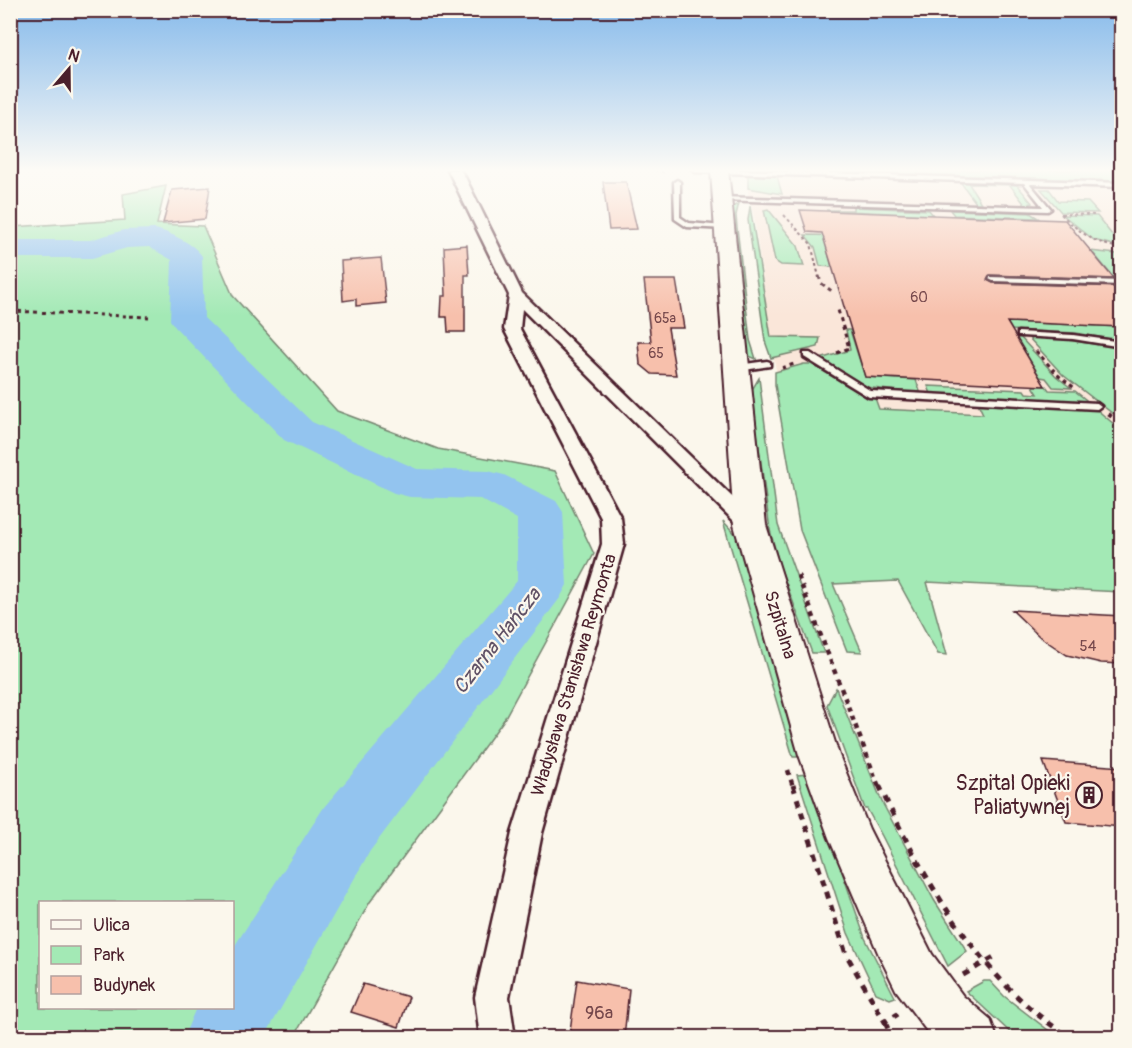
<svg xmlns="http://www.w3.org/2000/svg" width="1132" height="1048" viewBox="0 0 1132 1048" font-family="Pangolin,sans-serif">
<style>
.built{fill:#fae6d9}
.green{fill:#a3e9b5;stroke:#768470;stroke-width:1.5;fill-rule:evenodd}
.lines{fill:none;stroke-linecap:round;stroke-linejoin:round}
.river{fill:#93c4ef;fill-rule:evenodd}
.building{fill:#f7c0ac;stroke:#4a1f2b;stroke-width:1.5}
.lane-casing{stroke:#4a1f2b;stroke-width:5}
.street-casing{stroke:#4a1f2b;stroke-width:5}
.secondary-casing{stroke:#4a1f2b;stroke-width:4}
.path-far4{stroke:#4a1f2b;stroke-width:2;stroke-dasharray:3 3;stroke-linecap:butt}
.path-far3{stroke:#4a1f2b;stroke-width:3;stroke-dasharray:4 4;stroke-linecap:butt}
.path-far2{stroke:#4a1f2b;stroke-width:4;stroke-dasharray:4.5 4.5;stroke-linecap:butt}
.path-far1{stroke:#4a1f2b;stroke-width:4.5;stroke-dasharray:5 5;stroke-linecap:butt}
.path{stroke:#4a1f2b;stroke-width:5;stroke-dasharray:7 7;stroke-linecap:butt}
.lane{fill:#fbf7ec;fill-rule:evenodd}
.street{fill:#fbf7ec;fill-rule:evenodd}
.secondary{fill:#fbf7ec;fill-rule:evenodd}
.labels{text-anchor:middle;dominant-baseline:central;stroke-width:4.5;stroke-linejoin:round;paint-order:stroke}
.far-number-label{font-size:14px;fill:#75474b}
.number-label{font-size:15px;fill:#75474b}
.street-label{font-size:18px;fill:#4a1f2b;stroke:#fbf7ec}
.near-number-label{font-size:18px;fill:#75474b}
.water-label{font-size:20px;font-style:italic;fill:#605166;stroke:#fbf7ec}
.near-poi-label{font-size:21px;fill:#4a1f2b;stroke:#fbf7ec;text-anchor:end}
</style>
<rect width="100%" height="100%" fill="#fbf7ec"/>
<filter id="ink" filterUnits="userSpaceOnUse"><feTurbulence type="fractalNoise" baseFrequency=".0167" numOctaves="2"/><feDisplacementMap in="SourceGraphic" scale="12" xChannelSelector="R" yChannelSelector="G"/><feConvolveMatrix kernelMatrix="1 2 1 2 8 2 1 2 1" color-interpolation-filters="sRGB"/></filter>
<g filter="url(#ink)">
<path class="built" d="M 748,175 L 1121,186 L 1121,589 L 814,572 L 774,359 L 754,217 L 748,193 Z"/>
<path class="green" d="M 795,170 L 1121,170 L 1122,181 Z
M 748,175 L 777,176 L 782,194 L 748,188 Z
M 964,182 L 1017,185 L 1032,203 L 1026,206 L 1010,185 L 969,184 L 981,203 L 976,203 L 961,183 Z
M 166,186 L 157,224 L 203,226 L 233,296 L 337,411 L 438,449 L 555,471 L 594,554 L 503,721 L 370,902 L 294,1037 L 11,1037 L 11,227 L 125,220 L 123,194 ZM 232,902 L 232,1008 L 40,1008 L 40,902 Z
M 1041,189 L 1049,189 L 1058,201 L 1088,202 L 1098,213 L 1061,212 Z
M 739,203 L 736,215 L 737,227 L 750,340 L 756,359 L 749,356 L 747,351 L 731,208 Z
M 750,206 L 771,337 L 820,338 L 818,347 L 771,358 L 765,341 L 748,220 Z
M 853,207 L 929,210 L 933,215 L 826,210 L 853,210 Z
M 768,209 L 798,246 L 804,266 L 781,265 L 775,261 L 764,210 Z
M 950,210 L 1030,213 L 1038,218 L 954,215 Z
M 1063,215 L 1097,216 L 1116,240 L 1121,240 L 1121,247 L 1094,240 Z
M 805,235 L 852,236 L 826,244 L 832,267 L 820,266 L 815,247 Z
M 1026,244 L 1117,254 L 1121,260 L 1121,276 L 1113,277 L 1094,254 L 1016,251 Z
M 1007,322 L 1121,327 L 1121,341 L 1076,333 L 1012,330 Z
M 846,330 L 850,330 L 865,377 L 916,380 L 921,394 L 865,387 L 820,359 L 850,350 Z
M 1016,337 L 1020,337 L 1056,376 L 1071,388 L 1053,387 L 1046,378 L 1040,377 Z
M 1028,337 L 1046,337 L 1121,348 L 1121,414 L 1112,413 L 1063,375 Z
M 804,364 L 811,364 L 863,394 L 875,398 L 879,409 L 983,414 L 978,403 L 1096,409 L 1121,430 L 1121,592 L 927,582 L 947,655 L 938,654 L 898,581 L 833,584 L 862,652 L 847,651 L 800,530 L 775,385 L 775,372 Z
M 759,378 L 778,525 L 824,653 L 812,653 L 779,564 L 770,530 L 752,395 L 753,388 Z
M 928,386 L 1024,390 L 1026,393 L 1038,394 L 1033,386 L 1046,386 L 1049,390 L 1075,391 L 1090,403 L 931,394 Z
M 723,521 L 738,537 L 801,757 L 793,757 Z
M 836,688 L 882,802 L 934,900 L 967,951 L 948,966 L 882,836 L 867,809 L 865,809 L 827,705 Z
M 808,774 L 865,938 L 895,997 L 890,999 L 876,993 L 848,933 L 797,775 Z
M 984,981 L 990,981 L 1004,996 L 1057,1037 L 1015,1037 L 966,991 Z"/>
<g class="lines">
<path class="river" d="M 155,229 C 171,233 193,243 202,256 L 204,318 L 312,422 L 417,469 L 488,471 L 504,475 L 556,501 L 563,512 L 567,585 L 560,598 L 370,851 L 264,1038 L 183,1038 L 196,1008 L 232,1008 L 232,950 L 324,807 L 517,581 L 517,519 L 480,499 L 410,497 L 394,493 L 284,440 L 175,327 L 170,320 L 172,260 L 149,247 L 127,248 L 92,258 L 10,258 L 10,240 L 90,240 L 124,230 Z"/>
</g>
<path class="building" d="M 603,182 L 626,182 L 637,229 L 609,230 Z
M 210,187 L 205,219 L 163,223 L 172,190 Z
M 800,210 L 1065,220 L 1114,279 L 990,275 L 987,280 L 993,283 L 1122,287 L 1122,327 L 1007,322 L 1045,386 L 865,377 L 822,233 L 807,232 Z
M 467,245 L 469,275 L 465,275 L 465,332 L 448,332 L 447,317 L 441,317 L 442,296 L 446,296 L 444,247 Z
M 381,258 L 386,303 L 356,306 L 356,299 L 343,301 L 341,261 Z
M 644,280 L 676,280 L 684,328 L 668,328 L 676,375 L 652,374 L 640,364 L 638,342 L 651,342 Z
M 1012,610 L 1122,616 L 1122,664 L 1101,663 L 1067,655 L 1040,637 Z
M 1043,761 L 1122,767 L 1122,827 L 1066,822 Z
M 577,980 L 629,989 L 624,1038 L 569,1038 Z
M 363,984 L 409,997 L 399,1027 L 351,1012 Z"/>
<g class="lines">
<defs>
<path id="lane" d="M 692,170 L 738,170 L 1122,183 L 1122,187 L 1030,184 L 1051,209 L 1048,211 L 721,200 L 718,198 L 719,197 L 1043,207 L 1024,183 L 695,172 Z
M 677,180 L 680,182 L 680,217 L 689,223 L 724,226 L 727,228 L 726,229 L 687,227 L 675,219 L 674,182 Z
M 990,277 L 1122,281 L 1122,285 L 993,281 L 989,279 Z
M 1018,332 L 1073,335 L 1122,342 L 1122,347 L 1073,339 L 1021,336 L 1018,336 Z
M 804,353 L 810,353 L 871,391 L 1097,403 L 1101,406 L 1097,409 L 869,397 L 804,357 Z
M 767,361 L 770,362 L 770,366 L 738,371 L 734,368 L 738,365 Z"/>
<path id="street" d="M 448,170 L 460,170 L 465,177 L 522,293 L 761,525 L 757,530 L 750,532 L 743,530 L 522,309 L 520,329 L 621,518 L 624,544 L 542,833 L 509,997 L 515,1038 L 480,1038 L 475,997 L 512,833 L 602,544 L 601,518 L 504,329 L 509,295 Z"/>
<path id="secondary" d="M 711,170 L 728,170 L 766,525 L 839,755 L 869,829 L 932,954 L 963,996 L 990,1019 L 997,1038 L 932,1038 L 896,990 L 879,955 L 829,838 L 799,755 L 734,525 Z"/>
</defs>
<use href="#lane" class="lane-casing"/>
<use href="#street" class="street-casing"/>
<use href="#secondary" class="secondary-casing"/>
<path class="path-far4" d="M 655,170 L 666,173
M 1061,214 L 1096,215
M 1061,214 C 1079,232 1096,245 1122,248
M 784,215 L 811,244 L 819,277"/>
<path class="path-far3" d="M 819,276 L 821,283 L 833,292
M 10,311 L 149,317
M 1036,351 L 1059,376 L 1076,389
M 837,353 L 849,348 L 838,310
M 782,368 L 797,363"/>
<path class="path-far2" d="M 1108,414 L 1122,424
M 798,575 L 799,578"/>
<path class="path-far1" d="M 798,576 L 879,787
M 788,770 L 793,787"/>
<path class="path" d="M 793,785 L 846,954 L 885,1022 L 898,1014
M 879,785 C 921,875 984,988 1072,1038
M 963,975 L 994,957
M 885,1022 L 892,1038"/>
<use href="#lane" class="lane"/>
<use href="#street" class="street"/>
<use href="#secondary" class="secondary"/>
</g>
</g>
<linearGradient id="sky" x2="0" y2="1"><stop stop-color="#86baeb"/><stop offset="0.54" stop-color="#fdfbf6"/><stop offset="1" stop-color="#fdfbf6" stop-opacity="0"/></linearGradient>
<rect width="1132" height="316" fill="url(#sky)"/>
<defs>
<symbol id="building-ring" viewBox="-11 -11 22 22"><circle r="9.5" fill="#fbf7ec" stroke="#4a1f2b" stroke-width="1.5"/><path d="M-4-6H4V6H1V3H-1V6H-4ZM-2.5-4.3h1.7v1.8h-1.7ZM.8-4.3h1.7v1.8H.8ZM-2.5-1h1.7V.8h-1.7ZM.8-1h1.7V.8H.8Z" fill="#4a1f2b"/></symbol>
</defs>
<g fill-rule="evenodd">
<use href="#building-ring" x="1074" y="780" width="30" height="30"/>
</g>
<g class="labels">
<g class="far-number-label">
<text x="919" y="297">60</text>
<text x="665" y="318">65a</text>
<text x="656" y="353">65</text>
</g>
<g class="number-label">
<text x="1088" y="646">54</text>
</g>
<g class="street-label">
<text transform="translate(780 625) rotate(73)">Szpitalna</text>
<text transform="translate(574 675) rotate(-73)">Władysława Stanisława Reymonta</text>
</g>
<g class="near-number-label">
<text x="599" y="1013">96a</text>
</g>
<g class="water-label">
<text transform="translate(497 641) rotate(-52)">Czarna Hańcza</text>
</g>
<g class="near-poi-label">
<text x="1070" y="783">Szpital Opieki<tspan x="1070" dy="24">Paliatywnej</tspan></text>
</g>
</g>
<rect width="1132" height="1048" fill="none" stroke="#fbf7ec" stroke-width="36"/>
<rect x="18" y="18" width="1096" height="1012" fill="none" stroke="#4a1f2b" stroke-width="2" filter="url(#ink)"/>
<rect x="39" y="901" width="195" height="108" fill="#fbf7ec" stroke="#b4a19f" stroke-width="1.5"/>
<rect x="51" y="920" width="30" height="9" fill="#fbf7ec" stroke="#b4a19f" stroke-width="1.5"/>
<text x="93" y="931" font-size="18" fill="#4a1f2b">Ulica</text>
<rect x="51" y="946" width="30" height="18" fill="#a3e9b5" stroke="#b4a19f" stroke-width="1.5"/>
<text x="93" y="961" font-size="18" fill="#4a1f2b">Park</text>
<rect x="51" y="976" width="30" height="18" fill="#f7c0ac" stroke="#b4a19f" stroke-width="1.5"/>
<text x="93" y="991" font-size="18" fill="#4a1f2b">Budynek</text>
<g transform="translate(69 69) rotate(20)" stroke="#fbf7ec" stroke-width="4.5" paint-order="stroke">
<path d="M0-4.5L10 22L0 15L-10 22Z" fill="#4a1f2b"/>
<text y="-9" font-size="16" font-weight="bold" text-anchor="middle" fill="#4a1f2b">N</text>
</g>
</svg>
